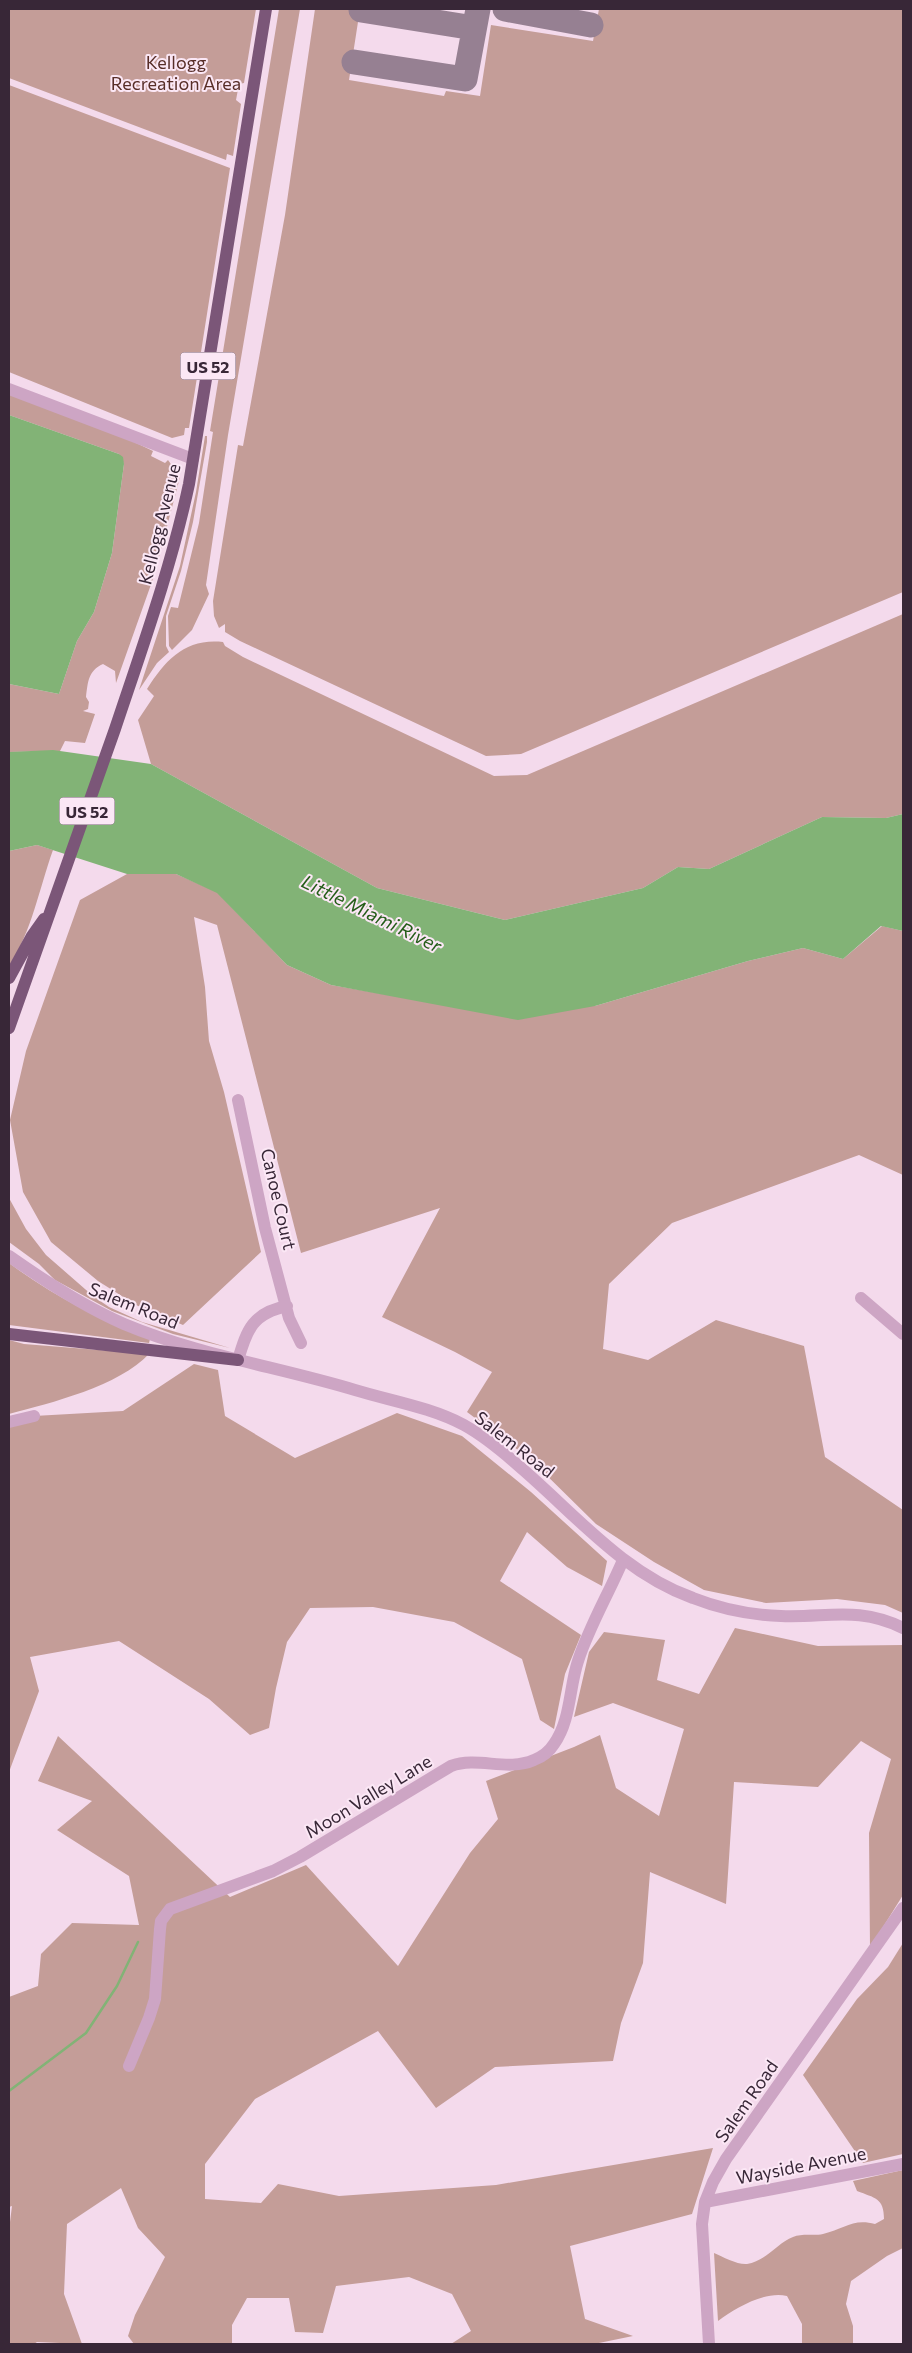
<svg xmlns="http://www.w3.org/2000/svg" width="912" height="2353" viewBox="0 0 912 2353" font-family="Commissioner,sans-serif">
<style>
.green{fill:#c49d98}
.water{fill:#82b376}
.lines{fill:none;stroke-linecap:round;stroke-linejoin:round}
.stream{stroke:#82b376;stroke-width:2.5}
.taxiway{stroke:#968092;stroke-width:25}
.minor{stroke:#cda5c4;stroke-width:12}
.major{stroke:#7b5678;stroke-width:12}
.labels{text-anchor:middle;dominant-baseline:central;stroke-width:4;stroke-linejoin:round;paint-order:stroke}
.shield{fill:#fbe7f5;stroke:#726170;stroke-width:1}
.shield-label{font-size:16px;font-weight:bold;fill:#382737}
.park-label{font-size:18px;fill:#582e28;stroke:#fbe7f5}
.street-label{font-size:18px;fill:#382737;stroke:#fbe7f5}
.water-label{font-size:19px;font-style:italic;fill:#245d19;stroke:#fbe7f5}
</style>
<rect width="100%" height="100%" fill="#f4daec"/>
<path class="green" d="M 9,9 L 256,9 L 244,83 L 239,84 L 236,100 L 241,104 L 233,156 L 227,154 L 226,160 L 9,78 Z
M 279,9 L 300,9 L 228,435 L 206,585 L 209,594 L 192,630 L 172,650 L 169,646 L 168,616 L 171,607 L 178,608 L 199,523 L 213,432 L 210,431 Z
M 315,9 L 360,9 L 349,80 L 444,96 L 446,91 L 480,96 L 491,25 L 593,41 L 599,9 L 903,9 L 903,592 L 521,754 L 486,756 L 240,641 L 225,632 L 225,624 L 219,628 L 214,616 L 213,601 L 238,445 L 243,446 L 285,215 Z
M 9,85 L 230,168 L 189,428 L 185,428 L 184,435 L 172,438 L 9,372 Z
M 9,392 L 111,431 L 153,451 L 151,456 L 165,463 L 168,460 L 180,477 L 154,576 L 116,683 L 115,671 L 103,664 C 88,671 88,682 86,697 L 89,702 L 88,709 L 83,711 L 95,714 L 85,743 L 65,741 L 60,751 L 9,752 L 9,684 L 59,694 L 77,641 L 94,612 L 112,553 L 124,464 L 119,454 L 9,415 Z
M 205,436 L 207,436 L 207,442 L 193,522 L 181,571 L 166,616 L 166,646 L 169,652 L 157,663 L 139,690 L 180,566 L 196,492 Z
M 903,614 L 903,814 L 886,818 L 822,817 L 709,869 L 678,867 L 643,888 L 505,920 L 377,888 L 151,764 L 138,720 L 154,696 L 147,689 C 166,659 186,638 223,642 L 225,646 L 243,657 L 494,776 L 527,775 Z
M 37,845 L 53,850 C 39,889 32,931 9,966 L 9,851 Z
M 127,874 L 176,874 L 217,892 L 287,965 L 331,985 L 412,999 L 595,1006 L 748,961 L 803,948 L 843,959 L 882,926 L 903,931 L 903,1175 L 859,1155 L 672,1223 L 609,1284 L 603,1349 L 648,1360 L 716,1320 L 804,1346 L 825,1457 L 903,1510 L 903,1613 L 885,1605 L 837,1599 L 766,1603 L 704,1590 L 654,1562 L 596,1524 L 530,1459 L 467,1412 L 492,1372 L 455,1352 L 382,1317 L 440,1208 L 301,1253 L 217,925 L 194,917 L 205,987 L 209,1041 L 224,1092 L 261,1252 L 183,1325 L 136,1305 L 98,1281 L 51,1242 L 23,1192 L 10,1120 L 26,1051 L 80,900 Z
M 9,1198 L 26,1229 L 46,1255 L 93,1296 L 109,1307 L 142,1322 L 230,1348 L 173,1334 L 112,1311 L 55,1280 L 39,1264 L 9,1242 Z
M 9,1263 C 53,1296 99,1319 150,1339 L 149,1343 L 9,1325 Z
M 9,1340 L 24,1344 L 149,1354 C 119,1386 51,1403 9,1414 Z
M 194,1364 L 218,1370 L 225,1416 L 295,1458 L 397,1413 L 462,1436 L 531,1492 L 607,1561 L 602,1586 L 567,1567 L 527,1532 L 500,1581 L 581,1635 L 565,1674 L 554,1729 L 540,1720 L 522,1659 L 454,1622 L 373,1607 L 310,1608 L 287,1642 L 276,1688 L 269,1728 L 250,1735 L 209,1699 L 119,1641 L 30,1657 L 39,1691 L 9,1772 L 9,1422 L 34,1416 L 123,1411 Z
M 735,1628 L 818,1646 L 903,1645 L 903,1895 L 870,1948 L 869,1833 L 891,1759 L 861,1741 L 818,1787 L 734,1782 L 726,1904 L 650,1872 L 643,1963 L 621,2023 L 613,2061 L 495,2067 L 436,2108 L 378,2031 L 255,2099 L 205,2164 L 205,2199 L 261,2203 L 278,2184 L 339,2196 L 496,2185 L 713,2148 L 692,2214 L 570,2246 L 585,2319 L 633,2336 L 594,2344 L 451,2344 L 471,2331 L 452,2294 L 409,2277 L 336,2286 L 323,2333 L 295,2332 L 289,2298 L 247,2298 L 232,2325 L 232,2344 L 134,2344 L 128,2336 L 135,2315 L 165,2257 L 138,2228 L 121,2188 L 67,2224 L 64,2294 L 82,2344 L 37,2342 L 34,2344 L 9,2344 L 9,2230 L 12,2206 L 9,2207 L 9,1997 L 38,1986 L 41,1954 L 72,1923 L 139,1925 L 129,1876 L 57,1830 L 92,1801 L 38,1781 L 58,1736 L 230,1897 L 306,1865 L 398,1966 L 470,1853 L 498,1819 L 486,1781 L 574,1747 L 600,1735 L 616,1788 L 659,1816 L 684,1729 L 613,1703 L 574,1717 L 589,1652 L 604,1632 L 665,1640 L 657,1680 L 699,1694 Z
M 903,1943 L 903,2154 L 863,2163 L 803,2075 L 857,1999 L 888,1967 Z
M 903,2170 L 903,2248 L 887,2256 L 851,2281 L 846,2304 L 853,2326 L 853,2344 L 802,2344 L 802,2324 L 787,2296 C 764,2291 736,2308 718,2321 L 714,2253 C 723,2257 738,2265 747,2264 C 767,2261 778,2242 793,2237 C 802,2233 814,2236 823,2234 C 844,2229 853,2218 875,2224 L 884,2219 C 884,2198 875,2198 857,2191 L 853,2181 Z"/>
<path class="water" d="M 9,415 L 119,454 L 123,457 L 124,464 L 112,553 L 94,612 L 77,641 L 59,694 L 9,684 Z
M 53,750 L 151,764 L 377,888 L 505,920 L 643,888 L 678,867 L 709,869 L 822,817 L 886,818 L 903,814 L 903,931 L 881,926 L 843,959 L 803,948 L 748,961 L 595,1006 L 518,1020 L 331,985 L 287,965 L 217,893 L 176,874 L 127,874 L 37,845 L 9,851 L 9,752 Z"/>
<g class="lines">
<path class="stream" d="M 9,2091 L 86,2033 L 117,1986 L 138,1942"/>
<path class="taxiway" d="M 505,9 L 591,25
M 361,10 L 474,28
M 354,62 L 465,79 L 478,9"/>
<path class="minor" d="M 9,389 L 193,459
M 238,1100 L 265,1228 L 289,1318 L 301,1343
M 9,1256 C 46,1282 83,1306 124,1324 C 198,1355 279,1367 355,1390 C 391,1401 430,1407 464,1425 C 484,1436 502,1451 520,1467 C 575,1514 623,1573 693,1598 C 721,1609 751,1615 781,1616 C 827,1618 858,1606 903,1628
M 861,1298 L 903,1334
M 238,1360 C 247,1329 253,1313 287,1306
M 9,1422 L 34,1416
M 129,2066 L 149,2018 L 155,1999 L 160,1929 L 161,1921 L 170,1909 L 273,1871 L 300,1857 L 451,1766 C 478,1756 507,1772 534,1760 C 542,1757 549,1752 554,1744 C 571,1720 569,1688 578,1661 C 589,1627 609,1593 623,1560
M 705,2202 L 903,2164
M 709,2344 L 702,2224 L 705,2202 L 713,2182 L 726,2159 L 903,1908"/>
<path class="major" d="M 9,978 L 32,936 L 44,919
M 9,1028 C 45,929 80,829 115,729 C 142,648 171,568 189,484 L 266,9
M 9,1334 L 238,1360"/>
</g>
<g class="labels">
<g class="shield">
<rect x="180.5" y="352.5" width="55" height="27" rx="4"/>
<rect x="59.5" y="797.5" width="55" height="27" rx="4"/>
</g>
<g class="shield-label">
<text x="208" y="366">US 52</text>
<text x="87" y="811">US 52</text>
</g>
<g class="park-label">
<text x="176" y="62">Kellogg<tspan x="176" dy="21">Recreation Area</tspan></text>
</g>
<g class="street-label">
<text transform="translate(159 524) rotate(-76)">Kellogg Avenue</text>
<text transform="translate(279 1199) rotate(77)">Canoe Court</text>
<text transform="translate(134 1305) rotate(22)">Salem Road</text>
<text transform="translate(515 1444) rotate(38)">Salem Road</text>
<text transform="translate(368 1796) rotate(-31)">Moon Valley Lane</text>
<text transform="translate(746 2101) rotate(-55)">Salem Road</text>
<text transform="translate(801 2165) rotate(-11)">Wayside Avenue</text>
</g>
<g class="water-label">
<text transform="translate(372 913) rotate(26)">Little Miami River</text>
</g>
</g>
<rect width="912" height="2353" fill="none" stroke="#382737" stroke-width="20"/>
</svg>
